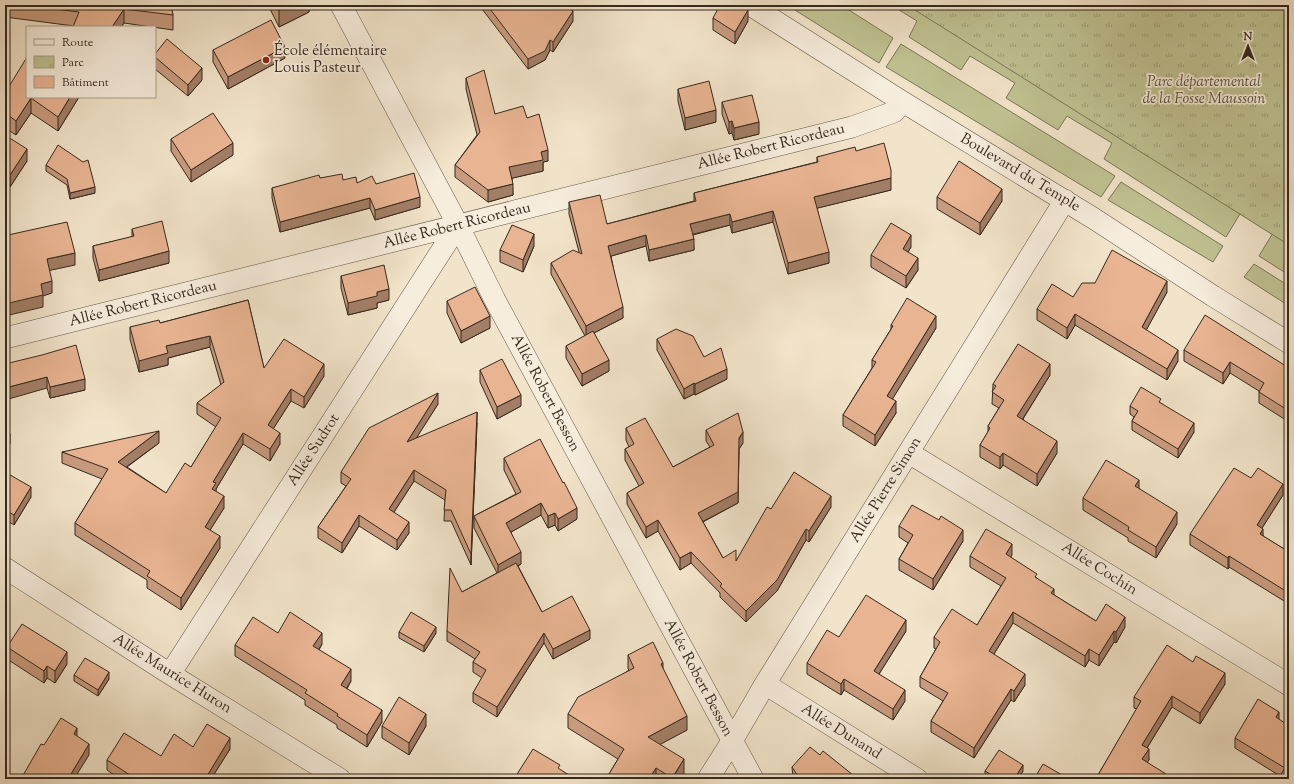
<svg xmlns="http://www.w3.org/2000/svg" width="1294" height="784" viewBox="0 0 1294 784" font-family="'Sorts Mill Goudy',serif">
<style>
.green{fill:#c0c292;stroke:#7a7658}
.park{fill:url(#park-tufts);stroke:#7a7658}
.lines{fill:none;stroke-linecap:round;stroke-linejoin:round}
.minor-casing{stroke:#64584a;stroke-width:22}
.minor{stroke:#f7eddd;stroke-width:21}
.wall{fill:#c89b7e;stroke:#35291f}
.shaded-wall{fill:#a37e66;stroke:#35291f}
.building{fill:#e9b492;stroke:#35291f}
.poi-dot{fill:#8f2418;stroke:#f7eddd;stroke-width:1.5}
.labels{text-anchor:middle;dominant-baseline:central;stroke-width:3.5;stroke-linejoin:round;paint-order:stroke}
.poi-label{font-size:15px;fill:#35291f;stroke:#f7eddd;text-anchor:start}
.park-label{font-size:15px;font-style:italic;fill:#584f3c;stroke:#f7eddd}
.street-label{font-size:15px;fill:#35291f;stroke:#f7eddd}
</style>
<defs>
<pattern id="park-tufts" width="24" height="20" patternUnits="userSpaceOnUse"><rect width="24" height="20" fill="#c0c292"/><path d="M3 7l-1-3M5 7V3M7 7l1-3M15 17l-1-3M17 17v-4M19 17l1-3" fill="none" stroke="#9d9e77"/></pattern>
</defs>
<rect width="100%" height="100%" fill="#f2e4ca"/>
<filter id="stains"><feTurbulence type="fractalNoise" baseFrequency=".005" numOctaves="4"/><feColorMatrix values="0 0 0 0 .2 0 0 0 0 .09 0 0 0 0 .02 0 0 0 .5 -.17"/></filter>
<radialGradient id="worn" r=".72"><stop offset=".6" stop-color="#630" stop-opacity="0"/><stop offset="1" stop-color="#630" stop-opacity=".3"/></radialGradient>
<path class="green" d="M 787,5 L 841,5 L 893,38 L 879,63 Z
M 891,5 L 1282,5 L 1289,8 L 1249,199 L 1226,237 L 1104,159 L 1112,143 L 1067,116 L 1058,130 L 1006,98 L 1015,83 L 970,56 L 961,70 L 909,37 L 917,21 Z
M 901,44 L 1115,176 L 1101,197 L 886,67 Z
M 1289,181 L 1289,275 L 1259,256 L 1282,218 Z
M 1121,182 L 1223,246 L 1213,262 L 1108,200 Z
M 1254,264 L 1289,286 L 1289,306 L 1244,277 Z"/>
<path class="park" d="M 907,5 L 1289,5 L 1289,245 Z"/>
<g class="lines">
<defs>
<path id="minor" d="M 341,5 L 458,225 L 495,300 L 753,779
M 750,5 L 903,102 L 1093,218 L 1213,296 L 1289,343
M 5,338 L 852,127 L 894,112 L 903,102
M 909,453 L 1289,685
M 5,568 L 170,674 L 340,779
M 170,674 L 458,225
M 765,684 L 917,779
M 708,779 L 732,741 L 765,684 L 1065,200"/>
</defs>
<use href="#minor" class="minor-casing"/>
<use href="#minor" class="minor"/>
</g>
<path class="wall" d="M 5,5 L 171,5 L 173,15 L 173,30 L 124,23 L 121,27 L 73,27 L 74,26 L 5,17 Z
M 268,5 L 309,5 L 309,12 L 279,27 Z
M 479,5 L 563,5 L 573,21 L 553,52 L 550,50 L 545,60 L 528,69 Z
M 713,18 L 748,21 L 735,44 L 713,30 Z
M 213,50 L 285,58 L 228,89 L 213,62 Z
M 155,54 L 202,80 L 188,96 L 155,69 Z
M 466,78 L 495,114 L 527,118 L 548,161 L 543,162 L 543,171 L 512,178 L 513,195 L 488,202 L 455,177 L 455,165 L 477,135 L 466,89 Z
M 678,89 L 716,122 L 685,130 L 678,101 Z
M 5,93 L 79,97 L 58,131 L 31,113 L 16,135 L 5,128 Z
M 722,102 L 759,134 L 734,140 L 732,133 L 729,134 L 722,114 Z
M 5,135 L 27,161 L 10,187 L 5,183 Z
M 171,139 L 233,155 L 191,182 L 171,151 Z
M 856,151 L 891,190 L 817,208 L 829,263 L 788,274 L 773,222 L 732,233 L 730,225 L 693,235 L 694,250 L 649,261 L 646,246 L 611,256 L 623,318 L 594,333 L 609,371 L 582,386 L 566,358 L 566,346 L 585,336 L 551,274 L 551,263 L 579,252 L 569,214 L 569,202 L 607,224 L 694,201 L 694,193 L 817,162 L 817,157 Z
M 46,165 L 95,193 L 70,199 L 67,185 L 46,171 Z
M 320,178 L 343,180 L 357,183 L 376,184 L 420,207 L 375,220 L 370,208 L 280,232 L 272,198 L 272,188 Z
M 937,197 L 1002,201 L 980,235 L 937,209 Z
M 132,229 L 169,263 L 99,281 L 93,258 L 93,246 L 132,237 Z
M 534,246 L 523,272 L 500,262 L 500,250 Z
M 911,247 L 908,252 L 918,270 L 906,288 L 871,267 L 871,255 Z
M 341,276 L 389,300 L 377,303 L 377,308 L 348,315 L 341,288 Z
M 1167,292 L 1146,330 L 1178,361 L 1167,380 L 1075,325 L 1067,339 L 1037,320 L 1037,309 L 1073,297 Z
M 248,300 L 264,368 L 324,376 L 304,408 L 291,401 L 273,429 L 280,444 L 270,461 L 243,444 L 216,489 L 216,491 L 224,508 L 210,530 L 220,548 L 181,610 L 147,588 L 147,580 L 75,535 L 75,523 L 102,479 L 62,463 L 62,452 L 159,443 L 127,467 L 166,493 L 191,467 L 216,427 L 197,414 L 197,403 L 221,385 L 210,347 L 168,358 L 168,365 L 139,372 L 130,339 L 130,327 L 160,323 Z
M 447,301 L 490,328 L 461,343 L 447,313 Z
M 891,325 L 936,328 L 892,399 L 896,413 L 875,446 L 843,426 L 843,415 L 872,368 L 872,360 L 891,329 Z
M 657,339 L 704,357 L 727,379 L 695,395 L 694,394 L 684,399 L 657,350 Z
M 1184,350 L 1289,368 L 1289,422 L 1259,403 L 1259,391 L 1230,373 L 1223,384 L 1184,361 Z
M 5,364 L 85,390 L 50,398 L 47,388 Z
M 480,370 L 521,406 L 497,419 L 480,382 Z
M 1050,375 L 1023,419 L 1057,453 L 1037,486 L 1003,465 L 1000,469 L 980,457 L 980,445 L 988,432 L 988,426 L 999,408 L 992,404 L 993,384 Z
M 1161,403 L 1194,432 L 1178,458 L 1132,430 L 1132,421 L 1134,417 L 1130,414 L 1130,406 Z
M 438,404 L 416,438 L 477,423 L 471,565 L 451,521 L 444,521 L 445,500 L 414,481 L 394,512 L 409,533 L 397,550 L 359,526 L 342,553 L 318,538 L 318,527 L 346,486 L 341,483 L 341,472 Z
M 626,428 L 673,467 L 710,447 L 706,441 L 706,430 L 743,443 L 739,449 L 738,503 L 703,522 L 723,558 L 736,561 L 771,509 L 831,507 L 809,542 L 806,540 L 777,591 L 746,622 L 720,597 L 720,593 L 691,563 L 680,570 L 658,531 L 646,538 L 627,504 L 627,493 L 639,486 L 625,460 L 625,449 L 629,447 L 626,440 Z
M 504,458 L 577,519 L 558,531 L 555,525 L 548,528 L 541,515 L 511,532 L 521,564 L 518,566 L 542,612 L 590,639 L 553,659 L 544,643 L 497,717 L 473,702 L 473,693 L 482,678 L 473,672 L 473,662 L 475,659 L 447,641 L 447,631 L 462,592 L 497,573 L 474,528 L 474,516 L 516,494 L 504,470 Z
M 5,472 L 31,497 L 14,525 L 5,519 Z
M 1251,478 L 1283,495 L 1262,528 L 1263,536 L 1289,552 L 1289,604 L 1229,567 L 1228,569 L 1190,545 L 1190,534 Z
M 1139,488 L 1177,524 L 1156,558 L 1128,541 L 1128,538 L 1083,510 L 1083,498 Z
M 899,526 L 963,541 L 933,590 L 899,570 L 899,559 L 908,543 L 899,537 Z
M 1012,555 L 1010,557 L 1037,578 L 1054,595 L 1096,621 L 1125,627 L 1116,643 L 1114,642 L 1099,666 L 1089,660 L 1085,667 L 1013,623 L 994,654 L 1025,685 L 1014,702 L 1011,700 L 974,758 L 931,732 L 931,721 L 943,701 L 920,687 L 920,677 L 936,649 L 934,648 L 934,637 L 977,625 L 1001,586 L 970,567 L 970,556 Z
M 906,631 L 879,674 L 905,701 L 893,720 L 844,690 L 841,695 L 807,674 L 807,663 L 839,637 Z
M 399,632 L 436,633 L 424,652 L 399,638 Z
M 278,633 L 322,644 L 319,650 L 351,681 L 347,689 L 382,722 L 367,747 L 337,728 L 337,725 L 305,705 L 305,700 L 235,656 L 235,645 Z
M 7,647 L 67,664 L 55,683 L 47,678 L 44,683 L 7,659 Z
M 628,655 L 663,670 L 687,730 L 660,744 L 684,773 L 680,779 L 606,779 L 618,759 L 568,728 L 568,714 L 629,670 L 628,669 Z
M 74,675 L 109,679 L 98,696 L 74,681 Z
M 1225,684 L 1200,724 L 1172,707 L 1147,748 L 1149,760 L 1147,762 L 1166,779 L 1098,779 L 1098,775 L 1137,709 L 1134,708 L 1134,697 Z
M 1279,719 L 1289,779 L 1280,776 L 1235,748 L 1235,738 Z
M 382,726 L 426,726 L 409,755 L 382,738 Z
M 193,747 L 230,749 L 211,779 L 120,779 L 107,770 L 107,760 L 161,756 Z
M 820,755 L 853,779 L 793,779 L 792,767 Z
M 985,771 L 1023,771 L 1018,779 L 988,779 L 985,777 Z"/>
<path class="shaded-wall" d="M 290,5 L 309,5 L 309,12 L 279,27 L 279,10 Z
M 124,9 L 124,23 L 121,27 L 112,27 Z
M 748,10 L 748,21 L 735,44 L 735,32 Z
M 573,11 L 573,21 L 553,52 L 553,42 Z
M 550,40 L 550,50 L 545,60 L 528,69 L 528,59 Z
M 285,47 L 285,58 L 228,89 L 228,77 Z
M 202,68 L 202,80 L 188,96 L 188,85 Z
M 70,97 L 79,97 L 58,131 L 58,117 Z
M 31,98 L 31,113 L 16,135 L 16,121 Z
M 716,110 L 716,122 L 685,130 L 685,118 Z
M 732,121 L 732,133 L 729,134 L 729,122 Z
M 759,122 L 759,134 L 734,140 L 734,128 Z
M 233,143 L 233,155 L 191,182 L 191,170 Z
M 27,149 L 27,161 L 10,187 L 10,175 Z
M 548,150 L 548,161 L 543,162 L 543,171 L 509,179 L 509,167 L 541,152 Z
M 891,178 L 891,190 L 814,209 L 814,197 Z
M 513,184 L 513,195 L 488,202 L 488,190 Z
M 95,187 L 95,193 L 70,199 L 70,193 Z
M 1002,189 L 1002,201 L 980,235 L 980,223 Z
M 420,197 L 420,207 L 375,220 L 375,210 Z
M 370,198 L 370,208 L 280,232 L 280,222 Z
M 773,211 L 773,222 L 732,233 L 732,222 Z
M 730,214 L 730,225 L 690,235 L 690,224 Z
M 534,234 L 534,246 L 523,272 L 523,260 Z
M 646,235 L 646,246 L 608,257 L 608,246 Z
M 911,235 L 911,247 L 903,260 L 903,249 Z
M 694,239 L 694,250 L 649,261 L 649,250 Z
M 169,251 L 169,263 L 99,281 L 99,270 Z
M 829,252 L 829,263 L 788,274 L 788,263 Z
M 75,253 L 75,265 L 47,271 L 47,259 Z
M 918,258 L 918,270 L 906,288 L 906,276 Z
M 52,281 L 52,293 L 43,296 L 43,307 L 5,316 L 5,304 L 41,284 Z
M 1167,281 L 1167,292 L 1142,338 L 1142,327 Z
M 389,289 L 389,300 L 377,303 L 377,308 L 348,315 L 348,303 L 377,292 Z
M 623,307 L 623,318 L 586,337 L 586,326 Z
M 1075,314 L 1075,325 L 1067,339 L 1067,328 Z
M 490,316 L 490,328 L 461,343 L 461,331 Z
M 936,316 L 936,328 L 887,408 L 887,396 Z
M 210,336 L 210,347 L 168,358 L 168,365 L 139,372 L 139,361 L 166,346 Z
M 1178,350 L 1178,361 L 1167,380 L 1167,369 Z
M 609,360 L 609,371 L 582,386 L 582,374 Z
M 1230,362 L 1230,373 L 1223,384 L 1223,373 Z
M 324,364 L 324,376 L 304,408 L 304,397 Z
M 1050,364 L 1050,375 L 1017,428 L 1017,416 Z
M 727,369 L 727,379 L 695,395 L 695,384 Z
M 47,377 L 47,388 L 5,400 L 5,388 Z
M 85,379 L 85,390 L 50,398 L 50,387 Z
M 694,383 L 694,394 L 684,399 L 684,389 Z
M 291,389 L 291,401 L 268,437 L 268,425 Z
M 438,393 L 438,404 L 407,453 L 407,442 Z
M 521,395 L 521,406 L 497,419 L 497,407 Z
M 896,401 L 896,413 L 875,446 L 875,435 Z
M 477,412 L 477,423 L 471,565 L 471,554 Z
M 1194,423 L 1194,432 L 1178,458 L 1178,449 Z
M 159,431 L 159,443 L 118,473 L 118,462 Z
M 743,432 L 743,443 L 739,449 L 738,503 L 698,524 L 698,513 Z
M 243,433 L 243,444 L 216,489 L 216,495 L 212,489 L 213,482 Z
M 280,433 L 280,444 L 270,461 L 270,449 Z
M 10,434 L 10,443 L 5,457 L 5,447 Z
M 1057,441 L 1057,453 L 1037,486 L 1037,474 Z
M 1003,453 L 1003,465 L 1000,469 L 1000,457 Z
M 414,470 L 414,481 L 389,520 L 389,509 Z
M 1139,480 L 1139,491 L 1135,486 Z
M 1283,484 L 1283,495 L 1257,536 L 1257,525 Z
M 31,487 L 31,497 L 14,525 L 14,515 Z
M 224,496 L 224,508 L 205,538 L 205,527 Z
M 831,496 L 831,507 L 809,542 L 809,531 Z
M 541,503 L 541,515 L 506,535 L 506,523 Z
M 577,508 L 577,519 L 558,531 L 558,519 Z
M 1177,512 L 1177,524 L 1156,558 L 1156,547 Z
M 555,513 L 555,525 L 548,528 L 548,516 Z
M 359,515 L 359,526 L 342,553 L 342,543 Z
M 658,520 L 658,531 L 646,538 L 646,527 Z
M 409,522 L 409,533 L 397,550 L 397,540 Z
M 806,529 L 806,540 L 777,591 L 746,622 L 746,611 Z
M 1263,529 L 1263,540 L 1260,534 Z
M 963,530 L 963,541 L 933,590 L 933,579 Z
M 220,536 L 220,548 L 181,610 L 181,598 Z
M 1012,544 L 1012,555 L 1006,565 L 1006,554 Z
M 521,552 L 521,564 L 498,576 L 498,565 Z
M 691,552 L 691,563 L 680,570 L 680,558 Z
M 1229,556 L 1229,567 L 1228,569 L 1228,558 Z
M 1054,589 L 1054,599 L 1051,593 Z
M 1013,612 L 1013,623 L 989,662 L 989,651 Z
M 1125,617 L 1125,627 L 1116,643 L 1116,632 Z
M 906,620 L 906,631 L 874,682 L 874,671 Z
M 436,627 L 436,633 L 424,652 L 424,646 Z
M 590,630 L 590,639 L 553,659 L 553,649 Z
M 1114,631 L 1114,642 L 1099,666 L 1099,655 Z
M 322,633 L 322,644 L 313,658 L 313,646 Z
M 544,633 L 544,643 L 497,717 L 497,707 Z
M 1089,649 L 1089,660 L 1085,667 L 1085,656 Z
M 67,652 L 67,664 L 55,683 L 55,671 Z
M 663,663 L 663,677 L 661,664 Z
M 47,666 L 47,678 L 44,683 L 44,671 Z
M 351,669 L 351,681 L 341,697 L 341,685 Z
M 109,672 L 109,679 L 98,696 L 98,690 Z
M 1225,673 L 1225,684 L 1200,724 L 1200,713 Z
M 1025,674 L 1025,685 L 1014,702 L 1014,691 Z
M 844,679 L 844,690 L 841,695 L 841,684 Z
M 1011,689 L 1011,700 L 974,758 L 974,748 Z
M 905,690 L 905,701 L 893,720 L 893,709 Z
M 1172,696 L 1172,707 L 1142,756 L 1142,745 Z
M 382,710 L 382,722 L 367,747 L 367,735 Z
M 1279,712 L 1279,722 L 1276,717 Z
M 426,714 L 426,726 L 409,755 L 409,743 Z
M 687,716 L 687,730 L 648,751 L 648,737 Z
M 77,728 L 77,740 L 74,734 Z
M 230,738 L 230,749 L 211,779 L 207,776 Z
M 89,744 L 89,755 L 74,779 L 68,779 Z
M 1149,749 L 1149,760 L 1142,770 L 1142,759 Z
M 684,759 L 684,773 L 680,779 L 672,779 Z
M 1023,765 L 1023,771 L 1018,779 L 1014,779 Z
M 656,768 L 656,779 L 649,779 Z
M 1166,774 L 1166,779 L 1163,779 Z"/>
<path class="building" d="M 24,5 L 171,5 L 173,15 L 124,9 L 112,27 L 73,27 L 79,12 Z
M 277,5 L 290,5 L 279,10 Z
M 487,5 L 563,5 L 573,11 L 553,42 L 550,40 L 545,51 L 528,59 Z
M 720,5 L 741,5 L 748,10 L 735,32 L 713,18 Z
M 271,20 L 285,47 L 228,77 L 213,50 Z
M 167,39 L 202,68 L 188,85 L 155,57 L 155,54 Z
M 27,57 L 27,97 L 70,97 L 58,117 L 31,98 L 16,121 L 5,113 L 5,93 Z
M 484,70 L 495,114 L 523,106 L 527,118 L 539,114 L 548,150 L 541,152 L 543,160 L 509,167 L 513,184 L 488,190 L 455,165 L 480,132 L 466,78 Z
M 709,81 L 716,110 L 685,118 L 678,89 Z
M 752,95 L 759,122 L 734,128 L 732,121 L 729,122 L 722,102 Z
M 213,113 L 233,143 L 191,170 L 171,139 Z
M 5,135 L 27,149 L 10,175 L 5,172 Z
M 884,143 L 891,170 L 891,178 L 814,197 L 829,252 L 788,263 L 773,211 L 732,222 L 730,214 L 690,224 L 694,239 L 649,250 L 646,235 L 608,246 L 623,307 L 586,326 L 551,263 L 573,250 L 582,254 L 569,202 L 600,195 L 607,224 L 696,201 L 694,193 L 818,162 L 817,157 L 855,147 L 856,151 Z
M 58,145 L 83,162 L 88,160 L 95,187 L 70,193 L 67,179 L 46,165 Z
M 959,161 L 1002,189 L 980,223 L 937,197 Z
M 414,173 L 420,197 L 375,210 L 370,198 L 280,222 L 272,188 L 319,175 L 320,178 L 342,174 L 343,180 L 356,177 L 357,183 L 372,176 L 376,184 Z
M 162,221 L 169,251 L 99,270 L 93,246 L 134,236 L 132,229 Z
M 67,222 L 75,253 L 47,259 L 52,281 L 41,284 L 43,295 L 5,304 L 5,230 L 6,230 L 8,235 Z
M 891,223 L 911,235 L 903,249 L 918,258 L 906,276 L 871,255 Z
M 512,225 L 534,234 L 523,260 L 500,250 Z
M 1112,250 L 1167,281 L 1142,327 L 1178,350 L 1167,369 L 1075,314 L 1067,328 L 1037,309 L 1052,284 L 1073,297 L 1082,283 L 1095,283 Z
M 384,265 L 389,289 L 377,292 L 377,296 L 348,303 L 341,276 Z
M 475,287 L 490,316 L 461,331 L 447,301 Z
M 907,298 L 936,316 L 887,396 L 896,401 L 875,435 L 843,415 L 876,362 L 872,360 L 893,326 L 891,325 Z
M 248,300 L 264,368 L 284,339 L 324,364 L 304,397 L 291,389 L 268,425 L 280,433 L 270,449 L 243,433 L 213,482 L 216,483 L 212,489 L 224,496 L 205,527 L 220,536 L 181,598 L 147,576 L 150,571 L 75,523 L 108,469 L 62,452 L 159,431 L 118,462 L 166,493 L 185,463 L 191,467 L 221,418 L 197,403 L 224,382 L 210,336 L 166,346 L 168,353 L 139,361 L 130,327 L 159,320 L 160,323 Z
M 1205,315 L 1289,368 L 1289,411 L 1259,392 L 1264,383 L 1230,362 L 1223,373 L 1184,350 Z
M 676,329 L 693,336 L 704,357 L 721,348 L 727,369 L 695,384 L 694,383 L 684,389 L 657,339 Z
M 593,331 L 609,360 L 582,374 L 566,346 Z
M 1018,344 L 1050,364 L 1017,416 L 1057,441 L 1037,474 L 1003,453 L 1000,457 L 980,445 L 990,428 L 988,426 L 1004,400 L 992,392 L 996,386 L 993,384 Z
M 76,345 L 85,379 L 50,387 L 47,377 L 5,388 L 5,364 L 42,355 Z
M 502,359 L 521,395 L 497,407 L 480,370 Z
M 1141,387 L 1161,399 L 1159,402 L 1194,423 L 1178,449 L 1132,421 L 1138,411 L 1130,406 Z
M 438,393 L 407,442 L 477,412 L 471,554 L 451,510 L 444,510 L 446,490 L 414,470 L 389,509 L 409,522 L 397,540 L 359,515 L 342,543 L 318,527 L 351,479 L 341,472 L 369,428 Z
M 738,413 L 743,432 L 739,438 L 738,492 L 698,513 L 723,558 L 736,550 L 736,561 L 767,507 L 771,509 L 794,472 L 831,496 L 809,531 L 806,529 L 777,580 L 746,611 L 720,586 L 722,584 L 691,552 L 680,558 L 658,520 L 646,527 L 627,493 L 644,483 L 625,449 L 634,444 L 626,428 L 645,418 L 673,467 L 714,445 L 706,430 Z
M 5,432 L 10,434 L 5,447 Z
M 540,439 L 563,483 L 564,482 L 577,508 L 558,519 L 555,513 L 548,516 L 541,503 L 506,523 L 521,552 L 498,565 L 474,516 L 521,492 L 504,458 Z
M 1106,460 L 1139,480 L 1135,486 L 1177,512 L 1156,547 L 1128,530 L 1129,527 L 1083,498 Z
M 1234,468 L 1251,478 L 1258,468 L 1283,484 L 1257,525 L 1263,529 L 1260,534 L 1289,552 L 1289,593 L 1229,556 L 1228,558 L 1190,534 Z
M 5,472 L 31,487 L 14,515 L 5,510 Z
M 912,505 L 939,520 L 941,516 L 963,530 L 933,579 L 899,559 L 913,535 L 899,526 Z
M 986,529 L 1012,544 L 1006,554 L 1037,574 L 1035,577 L 1054,589 L 1051,593 L 1096,621 L 1106,604 L 1125,617 L 1116,632 L 1114,631 L 1099,655 L 1089,649 L 1085,656 L 1013,612 L 989,651 L 1025,674 L 1014,691 L 1011,689 L 974,748 L 931,721 L 948,693 L 920,677 L 940,642 L 934,637 L 952,609 L 977,625 L 1006,578 L 970,556 Z
M 516,563 L 542,612 L 572,596 L 590,630 L 553,649 L 544,633 L 497,707 L 473,693 L 486,670 L 473,662 L 480,652 L 447,631 L 450,568 L 462,592 Z
M 866,595 L 906,620 L 874,671 L 905,690 L 893,709 L 844,679 L 841,684 L 807,663 L 827,630 L 839,637 Z
M 290,612 L 322,633 L 313,646 L 351,669 L 341,685 L 382,710 L 367,735 L 337,716 L 338,714 L 305,693 L 307,690 L 235,645 L 253,617 L 278,633 Z
M 411,612 L 436,627 L 424,646 L 399,632 Z
M 22,624 L 67,652 L 55,671 L 47,666 L 44,671 L 7,647 Z
M 653,642 L 663,663 L 661,664 L 687,716 L 648,737 L 684,759 L 672,778 L 656,768 L 649,779 L 606,779 L 624,749 L 568,714 L 578,697 L 634,668 L 628,655 Z
M 1167,645 L 1193,662 L 1196,656 L 1225,673 L 1200,713 L 1172,696 L 1142,745 L 1149,749 L 1142,759 L 1166,774 L 1163,779 L 1104,779 L 1098,775 L 1141,701 L 1134,697 Z
M 85,658 L 109,672 L 98,690 L 74,675 Z
M 399,697 L 426,714 L 409,743 L 382,726 Z
M 1258,699 L 1279,712 L 1276,717 L 1289,726 L 1289,779 L 1278,779 L 1285,768 L 1235,738 Z
M 61,718 L 77,728 L 74,734 L 89,744 L 68,779 L 21,779 L 41,744 L 44,745 Z
M 207,724 L 230,738 L 207,776 L 211,779 L 136,779 L 107,760 L 124,733 L 161,756 L 174,734 L 193,747 Z
M 810,747 L 820,755 L 823,751 L 853,775 L 851,779 L 800,779 L 792,767 Z
M 533,749 L 560,765 L 558,768 L 575,779 L 514,779 Z
M 999,750 L 1023,765 L 1014,779 L 998,779 L 985,771 Z
M 1043,764 L 1069,779 L 1034,779 Z
M 270,776 L 275,779 L 268,779 Z"/>
<circle class="poi-dot" cx="266" cy="60" r="4"/>
<g class="labels">
<g class="poi-label">
<text x="274" y="51">École élémentaire<tspan x="274" dy="17">Louis Pasteur</tspan></text>
</g>
<g class="park-label">
<text x="1204" y="82">Parc départemental<tspan x="1204" dy="17">de la Fosse Maussoin</tspan></text>
</g>
<g class="street-label">
<text transform="translate(771 147) rotate(-14)">Allée Robert Ricordeau</text>
<text transform="translate(1020 173) rotate(31)">Boulevard du Temple</text>
<text transform="translate(457 226) rotate(-14)">Allée Robert Ricordeau</text>
<text transform="translate(143 304) rotate(-14)">Allée Robert Ricordeau</text>
<text transform="translate(545 393) rotate(62)">Allée Robert Besson</text>
<text transform="translate(314 450) rotate(-57)">Allée Sudrot</text>
<text transform="translate(886 490) rotate(-58)">Allée Pierre Simon</text>
<text transform="translate(1099 569) rotate(32)">Allée Cochin</text>
<text transform="translate(172 674) rotate(32)">Allée Maurice Huron</text>
<text transform="translate(698 678) rotate(62)">Allée Robert Besson</text>
<text transform="translate(841 732) rotate(32)">Allée Dunand</text>
</g>
</g>
<rect width="1294" height="784" fill="none" stroke="#f2e4ca" stroke-width="20"/>
<rect x="6" y="6" width="1282" height="772" fill="none" stroke="#35291f" stroke-width="2"/>
<rect x="10" y="10" width="1274" height="764" fill="none" stroke="#35291f"/>
<rect x="26" y="26" width="130" height="72" fill="#f7eddd" stroke="#a99f91"/>
<rect x="34" y="39" width="20" height="6" fill="#f7eddd" stroke="#a99f91"/>
<text x="62" y="46" font-size="12" fill="#35291f">Route</text>
<rect x="34" y="56" width="20" height="12" fill="url(#park-tufts)" stroke="#a99f91"/>
<text x="62" y="66" font-size="12" fill="#35291f">Parc</text>
<rect x="34" y="76" width="20" height="12" fill="#e9b492" stroke="#a99f91"/>
<text x="62" y="86" font-size="12" fill="#35291f">Bâtiment</text>
<g transform="translate(1248 46)" stroke="#f7eddd" stroke-width="3" paint-order="stroke">
<path d="M0-3L7 15L0 10L-7 15Z" fill="#35291f"/>
<text y="-6" font-size="11" font-weight="bold" text-anchor="middle" fill="#35291f">N</text>
</g>
<rect width="100%" height="100%" filter="url(#stains)"/>
<rect width="100%" height="100%" fill="url(#worn)"/>
</svg>
